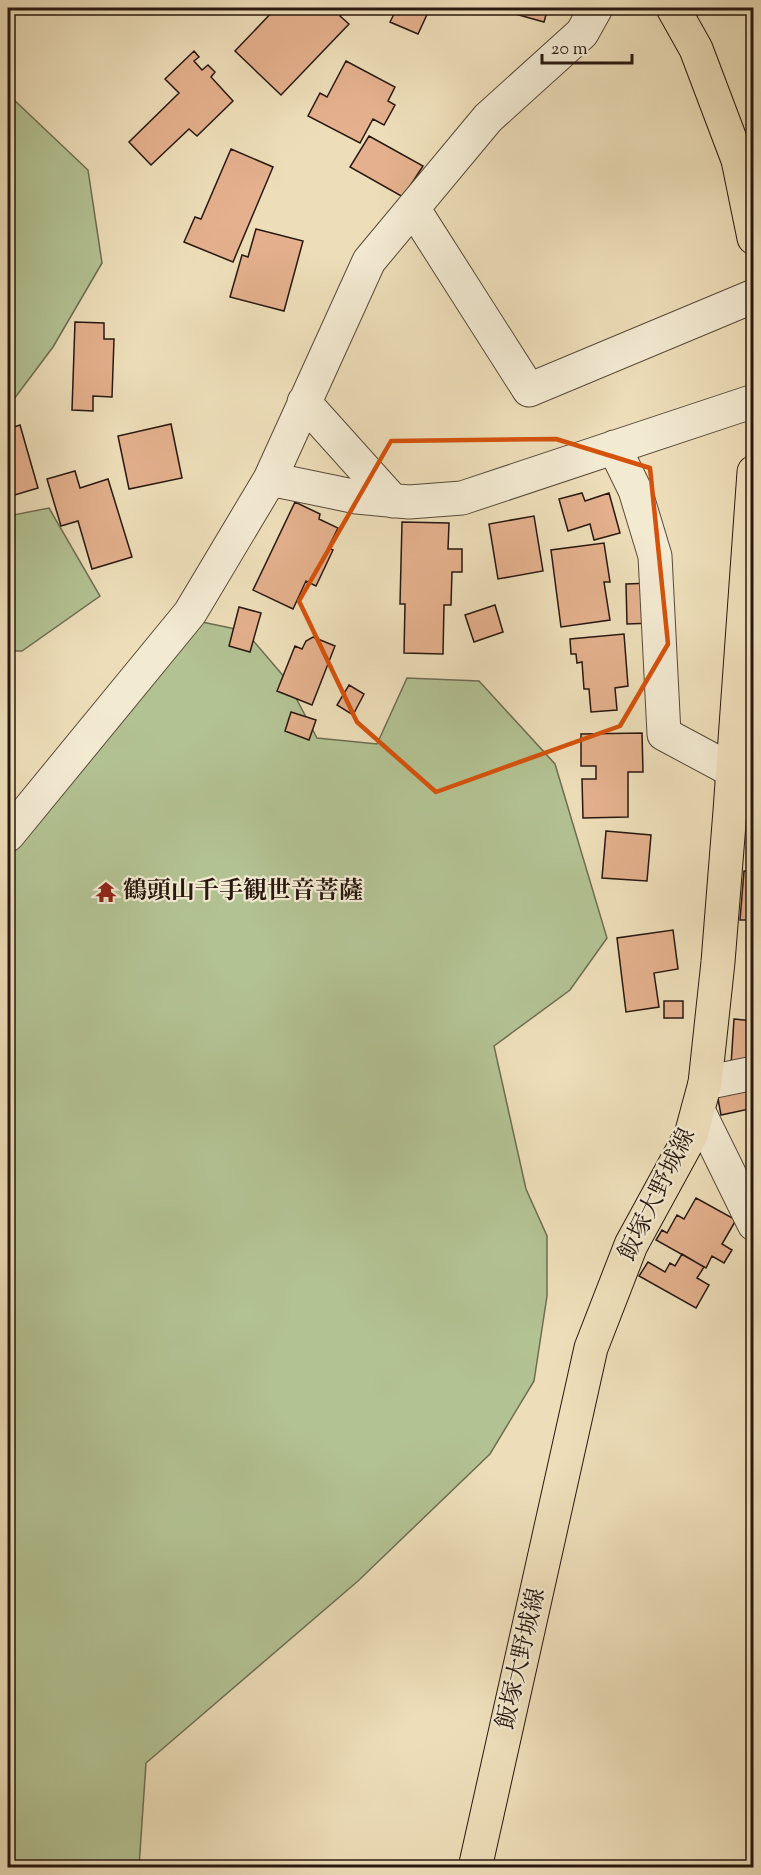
<svg xmlns="http://www.w3.org/2000/svg" width="761" height="1875" viewBox="0 0 761 1875" font-family="'Sorts Mill Goudy','Noto Serif JP',serif">
<style>
.green{fill:#b3c293;stroke:#6e6d52;stroke-width:1.5}
.building{fill:#e4b08d;stroke:#281810;stroke-width:1.5}
.lines{fill:none;stroke-linecap:round;stroke-linejoin:round}
.minor-casing{stroke:#594a3a;stroke-width:35}
.major-casing{stroke:#281810;stroke-width:35}
.minor{stroke:#f3ead2;stroke-width:33}
.major{stroke:#eddeb9;stroke-width:33}
.marked{fill:none;stroke:#d5520c;stroke-width:4.5;stroke-linejoin:round}
.labels{text-anchor:middle;dominant-baseline:central;stroke-width:4.5;stroke-linejoin:round;paint-order:stroke}
.poi-label{font-size:24px;font-weight:bold;fill:#281810;stroke:#f3ead2;text-anchor:start}
.street-label{font-size:24px;fill:#281810;stroke:#f3ead2}
</style>
<rect width="100%" height="100%" fill="#eddeb9"/>
<filter id="stains"><feTurbulence type="fractalNoise" baseFrequency=".00333" numOctaves="4"/><feColorMatrix values="0 0 0 0 .2 0 0 0 0 .09 0 0 0 0 .02 0 0 0 .5 -.17"/></filter>
<radialGradient id="worn" r=".72"><stop offset=".6" stop-color="#630" stop-opacity="0"/><stop offset="1" stop-color="#630" stop-opacity=".3"/></radialGradient>
<path class="green" d="M 12,98 L 88,170 L 102,263 L 53,347 L 8,407 L 8,99 Z
M 49,508 L 100,596 L 22,651 L 8,651 L 8,516 Z
M 202,622 L 245,631 L 286,679 L 317,738 L 377,744 L 407,678 L 479,681 L 555,764 L 607,938 L 570,990 L 494,1046 L 526,1189 L 547,1236 L 547,1296 L 534,1381 L 490,1454 L 358,1581 L 146,1763 L 139,1867 L 8,1867 L 8,854 Z"/>
<path class="building" d="M 276,8 L 348,8 L 340,16 L 349,24 L 281,95 L 235,51 Z
M 379,8 L 430,8 L 418,34 L 390,22 L 394,14 Z
M 510,8 L 548,8 L 544,22 L 508,12 Z
M 194,51 L 199,57 L 194,61 L 202,70 L 208,65 L 215,72 L 211,77 L 233,101 L 197,136 L 189,129 L 151,165 L 129,142 L 179,93 L 165,79 Z
M 346,61 L 395,87 L 388,101 L 395,105 L 384,125 L 373,119 L 360,143 L 308,116 L 320,93 L 327,97 Z
M 369,136 L 423,166 L 403,197 L 350,167 Z
M 231,149 L 273,167 L 233,262 L 184,242 L 195,217 L 201,219 Z
M 256,229 L 303,241 L 284,311 L 230,297 L 242,255 L 248,257 Z
M 75,322 L 104,323 L 104,339 L 114,339 L 112,397 L 93,396 L 93,411 L 72,410 Z
M 171,424 L 182,478 L 129,489 L 118,436 Z
M 20,425 L 38,488 L 8,497 L 8,429 Z
M 75,471 L 80,488 L 108,479 L 132,557 L 92,569 L 78,521 L 61,526 L 47,479 Z
M 582,493 L 585,501 L 609,493 L 620,533 L 594,540 L 590,524 L 568,531 L 559,499 Z
M 295,502 L 320,514 L 319,519 L 338,528 L 328,548 L 333,550 L 316,586 L 306,581 L 293,609 L 253,590 Z
M 534,516 L 543,571 L 498,579 L 489,524 Z
M 402,522 L 449,523 L 448,549 L 462,549 L 462,572 L 452,572 L 451,605 L 444,605 L 443,654 L 404,653 L 405,604 L 400,604 Z
M 604,543 L 610,582 L 604,582 L 610,620 L 561,627 L 551,550 Z
M 652,583 L 653,623 L 627,624 L 626,584 Z
M 495,605 L 503,632 L 474,642 L 465,615 Z
M 239,607 L 261,613 L 250,652 L 229,646 Z
M 624,634 L 628,686 L 615,688 L 617,710 L 591,712 L 589,689 L 584,689 L 582,662 L 577,663 L 576,654 L 571,654 L 570,639 Z
M 313,637 L 335,646 L 312,705 L 277,691 L 295,646 L 302,649 L 306,641 Z
M 349,685 L 364,694 L 353,715 L 337,705 Z
M 291,712 L 316,720 L 309,740 L 285,731 Z
M 642,733 L 643,772 L 628,772 L 628,817 L 583,818 L 582,779 L 596,779 L 596,766 L 581,766 L 581,734 Z
M 606,831 L 651,835 L 647,881 L 602,878 Z
M 744,871 L 754,872 L 754,937 L 750,937 L 751,920 L 740,920 Z
M 673,930 L 678,969 L 654,973 L 659,1007 L 626,1012 L 617,938 Z
M 664,1001 L 683,1001 L 683,1018 L 664,1018 Z
M 734,1019 L 754,1021 L 754,1067 L 731,1065 Z
M 754,1081 L 754,1108 L 721,1115 L 716,1088 Z
M 696,1198 L 736,1220 L 722,1244 L 732,1250 L 724,1263 L 712,1256 L 706,1268 L 656,1240 L 662,1230 L 667,1233 L 677,1215 L 684,1219 Z
M 682,1254 L 704,1267 L 697,1278 L 709,1285 L 696,1308 L 639,1276 L 648,1262 L 665,1272 L 670,1263 L 675,1266 Z"/>
<g class="lines">
<defs>
<path id="minor" d="M 413,208 L 529,390 L 754,296
M 304,402 L 393,501
M 614,447 L 635,490 L 655,556 L 664,734 L 733,771
M 270,479 L 357,497 L 409,502 L 462,498 L 754,401
M 8,835 L 190,613 L 270,479 L 369,261 L 488,118 L 582,33 L 596,8
M 705,1083 L 754,1073
M 698,1110 L 754,1224"/>
<path id="major" d="M 673,8 L 696,49 L 738,160 L 754,238
M 475,1868 L 591,1348 L 631,1245 L 691,1135 L 705,1083 L 718,962 L 730,811 L 754,472"/>
</defs>
<use href="#minor" class="minor-casing"/>
<use href="#major" class="major-casing"/>
<use href="#minor" class="minor"/>
<use href="#major" class="major"/>
</g>
<path class="marked" d="M 556,439 L 650,468 L 668,644 L 620,726 L 436,792 L 357,722 L 299,601 L 391,441 Z"/>
<defs>
<symbol id="temple-bare" viewBox="-9 -9 18 18"><path d="M0-6L5-2H3V0L6.5 2.5H4V6H1.5V3h-3V6H-4V2.5H-6.5L-3 0V-2H-5Z" fill="#8f2418" stroke="#f3ead2" stroke-width="2.5" paint-order="stroke"/></symbol>
</defs>
<g fill-rule="evenodd">
<use href="#temple-bare" x="91" y="877" width="30" height="30"/>
</g>
<g class="labels">
<g class="poi-label">
<text x="123" y="892">鶴頭山千手観世音菩薩</text>
</g>
<g class="street-label">
<text transform="translate(658 1195) rotate(-64)">飯塚大野城線</text>
<text transform="translate(522 1659) rotate(-77)">飯塚大野城線</text>
</g>
</g>
<rect width="761" height="1875" fill="none" stroke="#eddeb9" stroke-width="30"/>
<rect x="9" y="9" width="743" height="1857" fill="none" stroke="#281810" stroke-width="3"/>
<rect x="15" y="15" width="731" height="1845" fill="none" stroke="#281810" stroke-width="1.5"/>
<path d="M542 54v9h90v-9" fill="none" stroke="#281810" stroke-width="3"/>
<text x="551" y="54" font-size="18" fill="#281810" stroke="#f3ead2" stroke-width="4.5" paint-order="stroke">20 m</text>
<rect width="100%" height="100%" filter="url(#stains)"/>
<rect width="100%" height="100%" fill="url(#worn)"/>
</svg>
